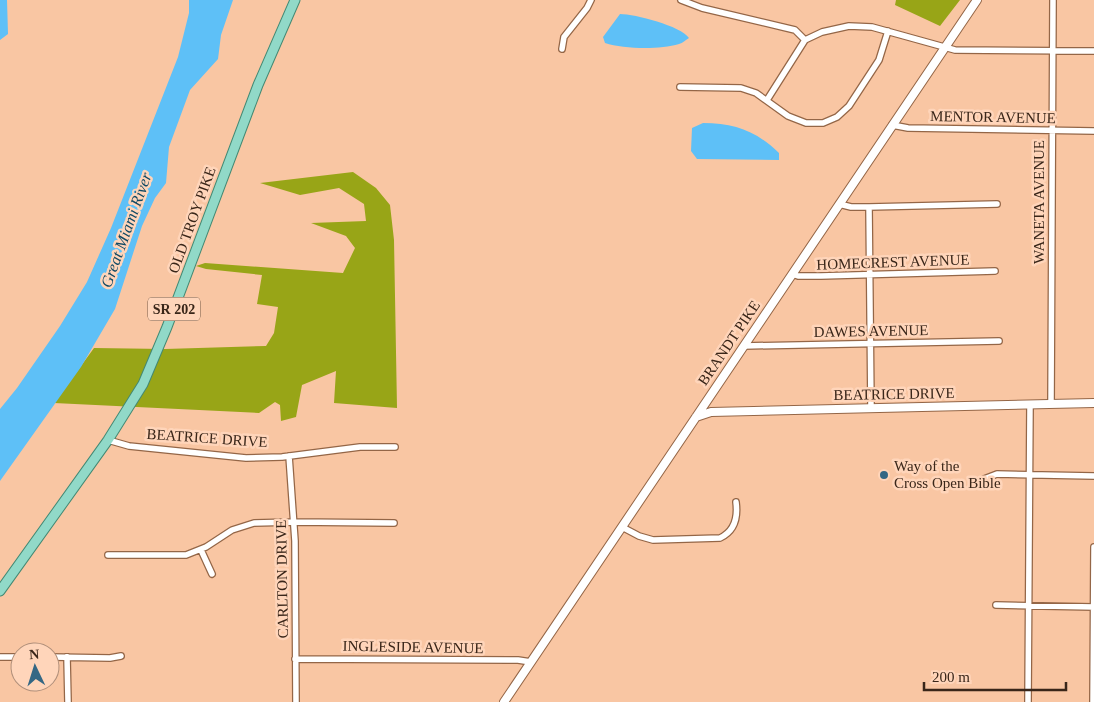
<svg xmlns="http://www.w3.org/2000/svg" width="1094" height="702" viewBox="0 0 1094 702" font-family="'Times New Roman',serif">
<style>
.forest{fill:#98a517}
.water{fill:#5ec0f7}
.lines{fill:none;stroke-linecap:round;stroke-linejoin:round}
.street-casing{stroke:#946647;stroke-width:8}
.secondary-casing{stroke:#946647;stroke-width:10}
.primary-casing{stroke:#438973;stroke-width:11}
.street{stroke:#fff;stroke-width:5.5}
.secondary{stroke:#fff;stroke-width:8}
.primary{stroke:#91d9c8;stroke-width:9}
.poi-dot{fill:#346784;stroke:#ffd5ba;stroke-width:2}
.labels{text-anchor:middle;dominant-baseline:central;stroke-width:5;stroke-linejoin:round;paint-order:stroke}
.shield{fill:#ffd5ba;stroke:#755a49;stroke-width:1}
.shield-label{font-size:14px;font-weight:bold;fill:#3a2619}
.street-label{font-size:15px;fill:#3a2619;stroke:#ffd5ba}
.poi-label{font-size:15px;fill:#3a2619;stroke:#ffd5ba;text-anchor:start}
.water-label{font-size:16px;font-style:italic;fill:#114964;stroke:#ffd5ba}
</style>
<rect width="100%" height="100%" fill="#f9c6a3"/>
<path class="forest" d="M 896,0 L 960,0 L 940,26 L 895,5 Z
M 353,172 L 376,188 L 390,205 L 394,240 L 397,408 L 334,403 L 336,371 L 302,385 L 296,417 L 281,421 L 280,405 L 275,402 L 259,413 L 54,403 L 94,348 L 165,349 L 266,346 L 274,333 L 278,307 L 257,304 L 262,275 L 206,269 L 196,266 L 205,263 L 343,273 L 355,248 L 346,236 L 311,223 L 366,221 L 364,204 L 339,188 L 300,195 L 260,183 Z"/>
<path class="water" d="M 0,0 L 7,0 L 8,34 L 0,40 Z
M 189,0 L 233,0 L 221,35 L 218,59 L 190,90 L 169,147 L 166,183 L 155,198 L 142,226 L 115,309 L 81,367 L 0,481 L 0,409 L 17,388 L 60,326 L 87,282 L 111,228 L 178,57 L 189,13 Z
M 620,14 C 635,14 681,26 689,38 C 685,40 683,43 679,44 C 659,50 624,49 605,43 L 603,37 Z
M 703,123 C 735,123 756,131 779,153 L 779,160 L 697,159 L 691,151 L 692,128 Z"/>
<g class="lines">
<defs>
<path id="street" d="M 681,0 L 702,8 L 795,30 L 805,40
M 562,49 L 564,37 L 587,8 L 591,0
M 680,87 L 741,88 L 756,93 L 788,116 L 806,123 L 823,123 L 837,117 L 849,106 L 879,60 L 888,31
M 767,100 L 805,40 L 822,32 L 849,26 L 872,27 L 955,50 L 1094,51
M 892,125 L 908,128 L 1094,131
M 839,204 L 851,207 L 869,207 L 997,204
M 869,207 L 871,408
M 792,274 L 798,276 L 821,276 L 995,271
M 744,346 L 999,341
M 1051,404 L 1053,0
M 108,440 L 129,446 L 246,458 L 282,457 L 360,447 L 395,447
M 289,456 L 295,541 L 296,702
M 984,479 L 997,474 L 1094,476
M 622,527 L 639,536 L 653,540 L 720,538 C 735,531 738,517 736,502
M 201,550 L 212,574
M 108,555 L 186,555 L 206,547 L 232,530 L 254,523 L 294,522 L 394,523
M 996,605 L 1094,607
M 0,657 L 20,657
M 50,657 L 110,658 L 121,656
M 67,657 L 68,702
M 295,659 L 518,660 L 531,662
M 1028,702 L 1030,404
M 1093,702 L 1094,547"/>
<path id="secondary" d="M 696,417 L 711,412 L 1094,403
M 504,702 L 977,0"/>
<path id="primary" d="M 0,591 L 108,440 L 143,384 L 167,327 L 258,85 L 295,0"/>
</defs>
<use href="#street" class="street-casing"/>
<use href="#secondary" class="secondary-casing"/>
<use href="#primary" class="primary-casing"/>
<use href="#street" class="street"/>
<use href="#secondary" class="secondary"/>
<use href="#primary" class="primary"/>
</g>
<circle class="poi-dot" cx="884" cy="475" r="5"/>
<g class="labels">
<rect class="shield" x="148" y="297.5" width="52" height="23" rx="4"/>
<g class="shield-label">
<text x="174" y="309">SR 202</text>
</g>
<g class="street-label">
<text transform="translate(993 117) rotate(1)">MENTOR AVENUE</text>
<text transform="translate(1039 202) rotate(-90)">WANETA AVENUE</text>
<text transform="translate(192 220) rotate(-70)">OLD TROY PIKE</text>
<text transform="translate(893 262) rotate(-2)">HOMECREST AVENUE</text>
<text transform="translate(871 331) rotate(-1)">DAWES AVENUE</text>
<text transform="translate(729 343) rotate(-56)">BRANDT PIKE</text>
<text transform="translate(894 394) rotate(-1)">BEATRICE DRIVE</text>
<text transform="translate(207 438) rotate(4)">BEATRICE DRIVE</text>
<text transform="translate(282 579) rotate(-91)">CARLTON DRIVE</text>
<text transform="translate(413 647) rotate(1)">INGLESIDE AVENUE</text>
</g>
<g class="poi-label">
<text x="894" y="466">Way of the<tspan x="894" dy="17">Cross Open Bible</tspan></text>
</g>
<g class="water-label">
<text transform="translate(126 230) rotate(-70)">Great Miami River</text>
</g>
</g>
<g transform="translate(35 667) rotate(356)"><circle r="24" fill="#ffd5ba" stroke="#b08f7a"/>
<path d="M0-4L9 19L0 12L-9 19Z" fill="#346784"/>
<text y="-8" font-size="14" font-weight="bold" text-anchor="middle" fill="#3a2619">N</text>
</g>
<path d="M924 682v8h142v-8" fill="none" stroke="#3a2619" stroke-width="2.5"/>
<text x="932" y="682" font-size="15" fill="#3a2619" stroke="#ffd5ba" stroke-width="4" paint-order="stroke">200 m</text>
</svg>
